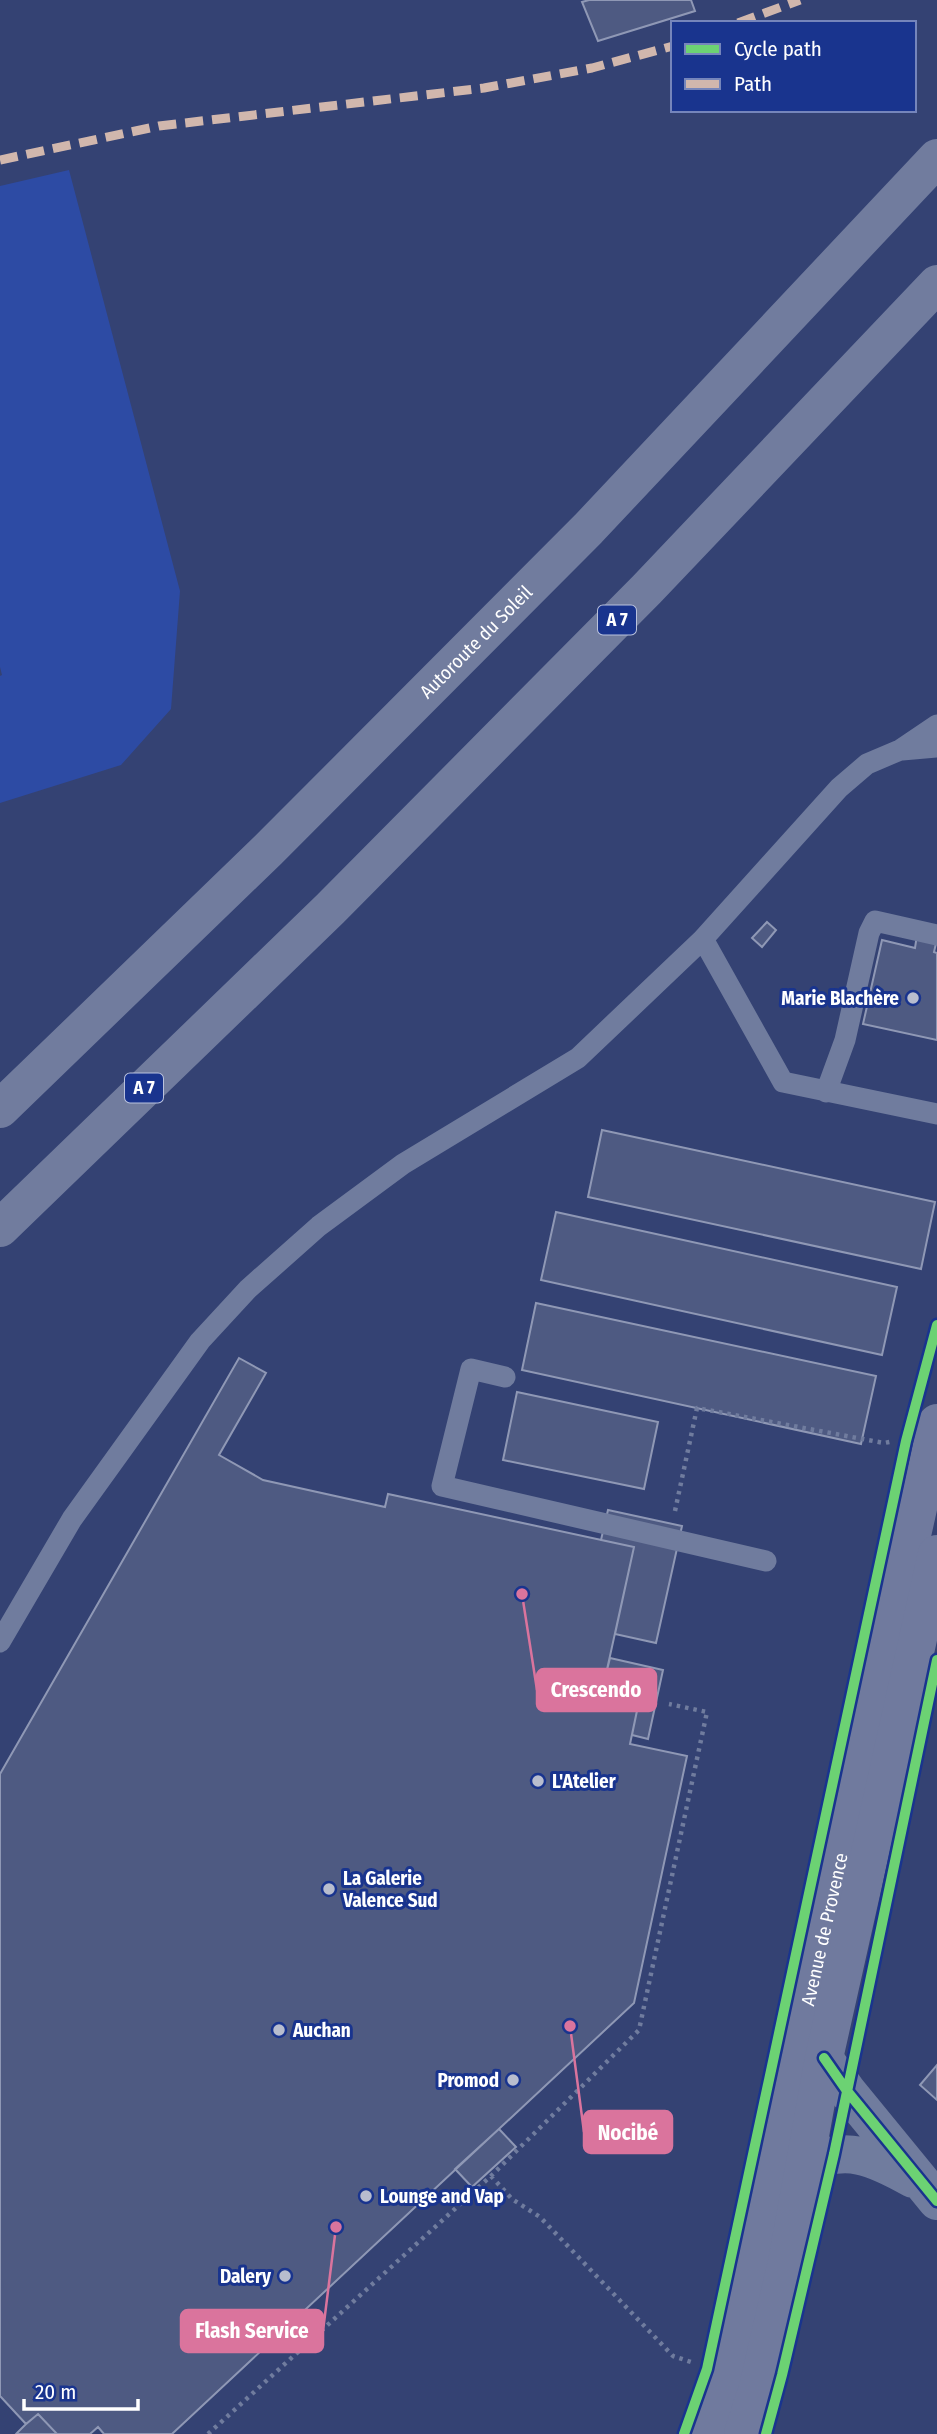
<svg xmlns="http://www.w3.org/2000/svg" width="937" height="2434" viewBox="0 0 937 2434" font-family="'Fira Sans Condensed',sans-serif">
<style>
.green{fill:#2d4ba4}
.building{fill:#4e5a82;stroke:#8f98b5;stroke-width:2}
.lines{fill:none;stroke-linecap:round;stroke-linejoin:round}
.path{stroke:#707c9e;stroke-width:4.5;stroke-dasharray:3.5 5;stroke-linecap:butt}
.lane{stroke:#707c9e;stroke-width:21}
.street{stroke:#707c9e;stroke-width:38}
.primary{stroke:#707a9e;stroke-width:38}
.highway{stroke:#717c9e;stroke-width:38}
.quiet{stroke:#d1b7ad;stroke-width:9;stroke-dasharray:18 9;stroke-linecap:butt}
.cycleway-casing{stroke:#19348e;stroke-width:15}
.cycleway{stroke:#6cd273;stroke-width:10}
.poi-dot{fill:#b8bdce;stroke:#19348e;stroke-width:2.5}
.labels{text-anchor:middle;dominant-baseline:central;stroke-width:6;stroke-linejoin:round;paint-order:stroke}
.shield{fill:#19348e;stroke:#bac2dd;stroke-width:2}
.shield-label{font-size:18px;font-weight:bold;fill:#fff}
.street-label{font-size:19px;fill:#fff;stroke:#19348e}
.poi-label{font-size:19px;font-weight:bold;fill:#fff;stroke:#19348e;text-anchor:start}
.leader{fill:none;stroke:#da749d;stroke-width:2.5}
.callout-dot{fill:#da749d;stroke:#19348e;stroke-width:2.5}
.callout{fill:#da749d;stroke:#da749d;stroke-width:2.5}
.callout-label{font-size:21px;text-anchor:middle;font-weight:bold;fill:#fff}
</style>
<rect width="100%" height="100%" fill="#344273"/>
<path class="green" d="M 69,170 L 180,591 L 171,709 L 121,765 L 0,803 L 0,676 L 2,675 L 0,667 L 0,186 Z"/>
<path class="building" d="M 589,0 L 691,0 L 695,11 L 598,41 L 582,2 Z
M 767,922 L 776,930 L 762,947 L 752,938 Z
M 917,935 L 937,939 L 934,952 L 937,953 L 937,1040 L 863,1024 L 882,940 L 915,948 Z
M 602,1130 L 935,1202 L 921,1269 L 588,1197 Z
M 556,1212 L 897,1287 L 882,1355 L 541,1280 Z
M 536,1303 L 876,1376 L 861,1444 L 522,1370 Z
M 239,1358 L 266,1373 L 219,1455 L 263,1480 L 385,1507 L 388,1494 L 634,1547 L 606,1674 L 643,1682 L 630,1744 L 687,1756 L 634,2003 L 172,2434 L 104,2434 L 98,2427 L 90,2434 L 57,2434 L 38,2414 L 26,2424 L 0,2396 L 0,1774 Z
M 517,1392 L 658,1422 L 644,1489 L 503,1460 Z
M 608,1510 L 682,1526 L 656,1643 L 615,1634 L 634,1547 L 601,1540 Z
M 610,1658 L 663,1670 L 648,1739 L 632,1735 L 643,1682 L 606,1674 Z
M 937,2065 L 937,2100 L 920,2085 Z
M 499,2129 L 516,2147 L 472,2187 L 455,2169 Z
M 38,2414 L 57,2434 L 16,2434 L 26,2424 Z"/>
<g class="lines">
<path class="path" d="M 675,1511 L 697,1408 L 884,1443 L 894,1441
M 491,2176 L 512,2199 L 540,2217 L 673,2356 L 691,2362
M 208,2434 L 491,2176 L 639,2030 L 707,1712 L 669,1704"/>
<path class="lane" d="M 902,750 L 937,747
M 703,939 L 783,1082 L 937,1114
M 826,1092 L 845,1040 L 869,933 L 875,921 L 937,935
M 505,1377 L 471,1369 L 442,1486 L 766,1561
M 0,1642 L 72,1519 L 200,1341 L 248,1289 L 319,1226 L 403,1164 L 578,1058 L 703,939 L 839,788 L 867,764 L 900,750 L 937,725"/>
<path class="street" d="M 824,2058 L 847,2091 L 937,2201
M 804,2167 C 843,2142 876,2158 913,2179"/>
<g class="primary">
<path id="s1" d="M 709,2434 L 724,2387 L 765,2214 L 798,2046 L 937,1423"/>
<path d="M 743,2434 L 758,2387 L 787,2262 L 824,2058 L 937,1554"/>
</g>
<g class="highway">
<path id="s2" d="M 0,1109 L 268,850 L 588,529 L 937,158"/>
<path d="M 0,1228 L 330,909 L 647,589 L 937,284"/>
</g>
<path class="quiet" d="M 738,23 L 800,0
M 0,160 L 159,126 L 484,88 L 592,68 L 673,46"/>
<defs>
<path id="cycleway" d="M 824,2058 L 847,2091 L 937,2201
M 684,2434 L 707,2369 L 906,1441 L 937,1325
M 766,2434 L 782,2375 L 834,2154 L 937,1660"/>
</defs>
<use href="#cycleway" class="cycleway-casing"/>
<use href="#cycleway" class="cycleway"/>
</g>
<g class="poi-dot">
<circle cx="913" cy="998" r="7"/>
<circle cx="538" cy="1781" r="7"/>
<circle cx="329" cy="1889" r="7"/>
<circle cx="279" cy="2030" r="7"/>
<circle cx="513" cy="2080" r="7"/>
<circle cx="366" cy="2196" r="7"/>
<circle cx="285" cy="2276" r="7"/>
</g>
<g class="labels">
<g class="shield">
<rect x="598" y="605.5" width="38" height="29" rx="5"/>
<rect x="125" y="1073.5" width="38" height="29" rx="5"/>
</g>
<g class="shield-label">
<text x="617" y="620">A 7</text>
<text x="144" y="1088">A 7</text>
</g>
<g class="street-label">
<text stroke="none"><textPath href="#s2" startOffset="667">Autoroute du Soleil</textPath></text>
<text stroke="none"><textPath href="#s1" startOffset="518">Avenue de Provence</textPath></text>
</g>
<g class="poi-label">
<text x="899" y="998" text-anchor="end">Marie Blachère</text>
<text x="552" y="1781">L'Atelier</text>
<text x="343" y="1878">La Galerie<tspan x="343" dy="22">Valence Sud</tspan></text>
<text x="293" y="2030">Auchan</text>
<text x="499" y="2080" text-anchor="end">Promod</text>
<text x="380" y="2196">Lounge and Vap</text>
<text x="271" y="2276" text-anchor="end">Dalery</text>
</g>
</g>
<path class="leader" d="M522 1594L537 1690M570 2026L584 2132M336 2227L323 2331"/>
<g class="callout-dot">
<circle cx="522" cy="1594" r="7"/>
<circle cx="570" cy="2026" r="7"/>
<circle cx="336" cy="2227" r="7"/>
</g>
<g class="callout">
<rect x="537" y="1669" width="119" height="42" rx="7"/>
<rect x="584" y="2111" width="88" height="42" rx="7"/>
<rect x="181" y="2310" width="142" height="42" rx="7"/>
</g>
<g class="callout-label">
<text x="596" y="1697">Crescendo</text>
<text x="628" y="2140">Nocibé</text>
<text x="252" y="2338">Flash Service</text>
</g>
<rect x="671" y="21" width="245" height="91" fill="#19348e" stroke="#7585bb" stroke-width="2"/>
<rect x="685" y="44" width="35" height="10" fill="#6cd273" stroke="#7585bb" stroke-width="2"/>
<text x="734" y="56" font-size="21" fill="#ffffff">Cycle path</text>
<rect x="685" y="79" width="35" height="10" fill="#d1b7ad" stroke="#7585bb" stroke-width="2"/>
<text x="734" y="91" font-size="21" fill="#ffffff">Path</text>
<path d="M24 2399v10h114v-10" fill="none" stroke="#ffffff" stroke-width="3.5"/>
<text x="35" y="2399" font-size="21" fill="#ffffff" stroke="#19348e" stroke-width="5" paint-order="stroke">20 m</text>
</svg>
